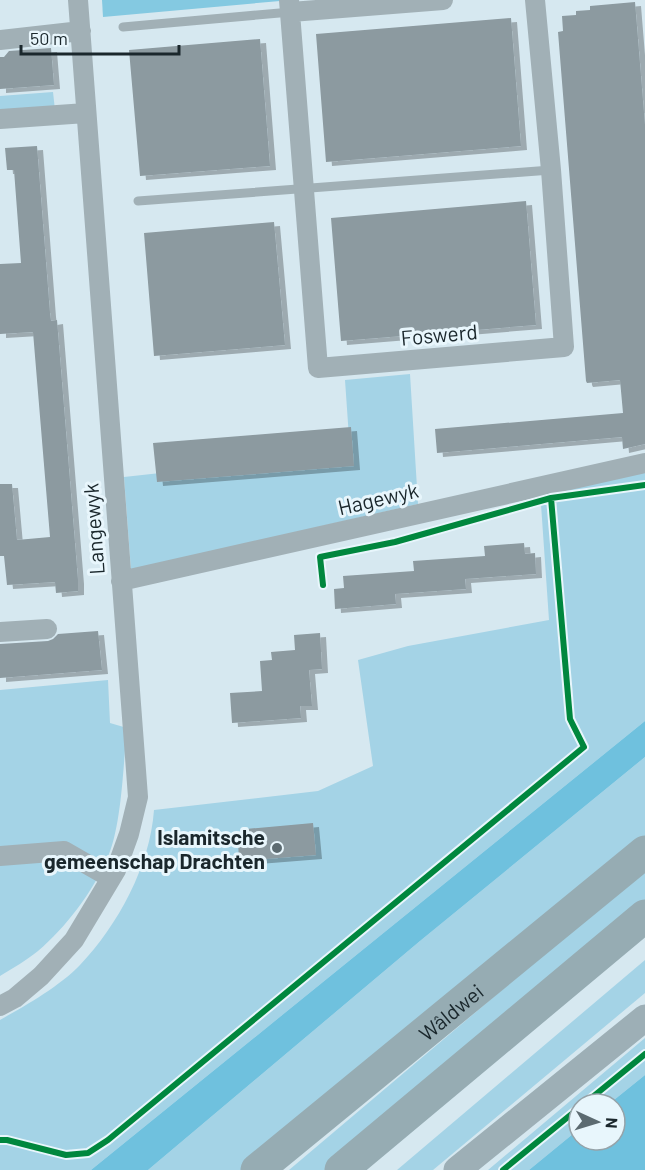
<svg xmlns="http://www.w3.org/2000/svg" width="645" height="1170" viewBox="0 0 645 1170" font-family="Barlow,sans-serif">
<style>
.green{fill:#a4d3e6}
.forest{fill:#84c9e1}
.water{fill:#6fc1de}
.building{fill:#8c9aa0;filter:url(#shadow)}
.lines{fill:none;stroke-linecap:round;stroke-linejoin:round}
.lane{stroke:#a1b0b6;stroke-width:9}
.street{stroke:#a1b0b6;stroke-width:20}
.secondary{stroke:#9dafb6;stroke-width:27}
.highway{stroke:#96acb3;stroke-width:33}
.cycleway-casing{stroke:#e8f6fc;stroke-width:10}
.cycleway{stroke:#00873e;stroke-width:6}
.poi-dot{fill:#5c6b71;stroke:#e8f6fc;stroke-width:2}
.labels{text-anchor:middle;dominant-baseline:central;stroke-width:6;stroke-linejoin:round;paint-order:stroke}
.street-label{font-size:21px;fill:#1a272c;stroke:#e8f6fc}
.poi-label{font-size:21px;font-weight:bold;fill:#1a272c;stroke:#e8f6fc;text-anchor:end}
</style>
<defs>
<filter id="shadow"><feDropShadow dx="6" dy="4" stdDeviation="0" flood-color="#0004"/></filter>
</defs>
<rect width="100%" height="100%" fill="#d6e8f0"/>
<path class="green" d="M 53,92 L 55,110 L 0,114 L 0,96 Z
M 410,374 L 418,504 L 131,570 L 124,477 L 350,452 L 345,380 Z
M 645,465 L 645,721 L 91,1170 L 0,1170 L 0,1020 C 25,1006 60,986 80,965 C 118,925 150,866 154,810 L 318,791 L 373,766 L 358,660 L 408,646 L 549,620 L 540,490 Z
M 108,680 L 110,723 L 127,728 C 123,765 122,826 107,859 C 92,893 66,927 38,951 C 27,960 13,968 0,976 L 0,690 Z
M 645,757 L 645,837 L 243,1170 L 148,1170 L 420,941 Z
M 645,869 L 645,901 L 327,1170 L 289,1170 Z
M 645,960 L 645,993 L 433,1170 L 397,1170 Z
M 645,1038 L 645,1075 L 609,1104 L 579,1104 L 579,1129 L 529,1170 L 488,1170 Z"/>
<path class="forest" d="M 102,0 L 280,0 L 280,1 L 103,17 Z"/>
<path class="water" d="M 645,721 L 645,757 L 420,941 L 148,1170 L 91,1170 Z
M 645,1075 L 645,1170 L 529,1170 L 579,1129 L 579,1140 L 615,1140 L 615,1104 L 609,1104 Z"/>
<path class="building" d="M 635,2 L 645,125 L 645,444 L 623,449 L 622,437 L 437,453 L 435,429 L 623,413 L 620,380 L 587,383 L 586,381 L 558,32 L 563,31 L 562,16 L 576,15 L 576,11 L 590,10 L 590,6 Z
M 511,18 L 521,146 L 326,162 L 316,34 Z
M 260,39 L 270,166 L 140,176 L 129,50 Z
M 51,48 L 54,85 L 0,89 L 0,57 L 4,57 L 9,51 Z
M 37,146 L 50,313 L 51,321 L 57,320 L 78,580 L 78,591 L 56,593 L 55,582 L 7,585 L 4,556 L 0,556 L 0,484 L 12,484 L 17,540 L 50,537 L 33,332 L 0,334 L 0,264 L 21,263 L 14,170 L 7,170 L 5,148 Z
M 526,201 L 536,325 L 341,341 L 331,218 Z
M 274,222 L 285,345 L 154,356 L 144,233 Z
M 351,427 L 354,466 L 157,482 L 153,443 Z
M 524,543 L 525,554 L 535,553 L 536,574 L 465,579 L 466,589 L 395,594 L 396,604 L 335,609 L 334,589 L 344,588 L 343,576 L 414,571 L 413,561 L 485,556 L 484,546 Z
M 98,631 L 102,670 L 0,678 L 0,644 L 48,641 L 53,639 L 58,634 Z
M 320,633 L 322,669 L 309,670 L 312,706 L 300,706 L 301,718 L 232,723 L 230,693 L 262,691 L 260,661 L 272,660 L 271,652 L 295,650 L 294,635 Z
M 313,823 L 316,855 L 239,861 L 238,841 L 247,840 L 246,829 Z"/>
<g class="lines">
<path class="lane" d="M 123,27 L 291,12
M 138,201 L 551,170"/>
<path class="street" d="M 289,0 L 318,368 L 564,347 L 551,170 L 535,0
M 291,12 L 443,0
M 0,40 L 81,31
M 0,119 L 86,113
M 121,581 L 645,463
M 0,632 L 47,629
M 0,856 L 64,851 L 111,878
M 0,1006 L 15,998 L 41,976 L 74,940 L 116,870 L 129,834 L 138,797 L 78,0"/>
<path class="secondary" d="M 457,1170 L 645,1018"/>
<g class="highway">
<path id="s1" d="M 257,1170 L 645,852"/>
<path d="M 341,1170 L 645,916"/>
</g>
<defs>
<path id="cycleway" d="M 323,585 L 320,557 L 395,542 L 551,498 L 645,485
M 584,1104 L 645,1054
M 0,1140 L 7,1140 L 66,1155 L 88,1153 L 108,1140 L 584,747 L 570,719 L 551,498
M 503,1170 L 579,1108"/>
</defs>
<use href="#cycleway" class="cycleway-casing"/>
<use href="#cycleway" class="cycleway"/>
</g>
<circle class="poi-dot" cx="277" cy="848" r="6"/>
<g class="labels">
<g class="street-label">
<text transform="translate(439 334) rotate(-5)">Foswerd</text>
<text transform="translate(378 498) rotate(-13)">Hagewyk</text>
<text transform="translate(93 529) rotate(-94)">Langewyk</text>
<text stroke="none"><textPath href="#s1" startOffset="250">Wâldwei</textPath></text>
</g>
<g class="poi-label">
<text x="265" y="836">Islamitsche<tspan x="265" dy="24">gemeenschap Drachten</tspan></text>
</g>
</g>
<g transform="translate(597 1122) rotate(94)"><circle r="28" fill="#e8f6fc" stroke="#96a3a9" stroke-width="1.5"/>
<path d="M0-4.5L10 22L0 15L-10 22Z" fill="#5c6b71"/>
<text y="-9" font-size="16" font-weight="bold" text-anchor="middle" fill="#1a272c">N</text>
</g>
<path d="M21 45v9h158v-9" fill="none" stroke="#1a272c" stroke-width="3"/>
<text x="30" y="45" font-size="18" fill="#1a272c" stroke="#e8f6fc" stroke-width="4.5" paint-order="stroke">50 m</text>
</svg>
